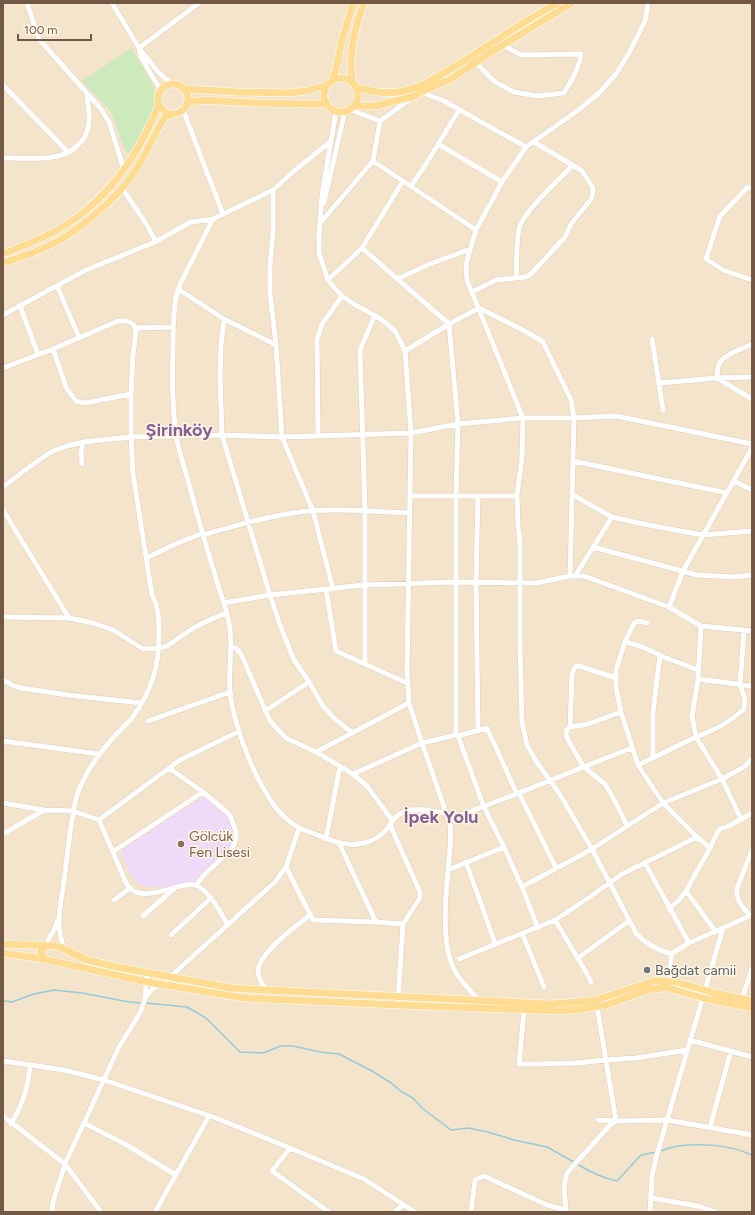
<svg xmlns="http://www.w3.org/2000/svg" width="755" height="1215" viewBox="0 0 755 1215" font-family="Figtree,sans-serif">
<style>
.residential{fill:#f4e4cb}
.education{fill:#efdaf8}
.green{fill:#cceabc}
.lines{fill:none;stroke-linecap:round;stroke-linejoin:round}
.stream{stroke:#98cad8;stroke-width:1.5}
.minor-casing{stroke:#e0ceb9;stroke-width:6}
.major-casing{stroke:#fff;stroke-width:8}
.minor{stroke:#fff;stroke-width:5}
.major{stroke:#ffdc92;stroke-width:7}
.education-dot{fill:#8d6e63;stroke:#fff6e4;stroke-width:1.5}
.worship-dot{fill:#6b7280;stroke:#fff6e4;stroke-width:1.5}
.labels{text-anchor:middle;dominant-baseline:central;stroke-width:3;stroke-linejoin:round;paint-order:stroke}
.education-label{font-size:14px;fill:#785e54;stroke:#fff6e4;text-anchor:start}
.worship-label{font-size:14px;fill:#5b616d;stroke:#fff6e4;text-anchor:start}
.district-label{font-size:18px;font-weight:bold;fill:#876096;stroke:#fff6e4}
</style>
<rect width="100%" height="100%" fill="#fdf2dd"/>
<path class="residential" d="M 3,3 L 752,3 L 752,1212 L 3,1212 Z"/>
<path class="education" d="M 204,796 L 226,814 L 233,825 L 235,836 L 231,846 L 227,852 L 193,883 L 170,887 L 150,887 L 143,886 L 137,884 L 132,877 L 122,856 L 121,851 L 126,847 Z"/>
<path class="green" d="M 132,48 L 154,88 L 155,100 L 153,111 L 138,139 L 129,154 L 125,151 L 112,113 L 82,81 Z"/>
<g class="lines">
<path class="stream" d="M 3,1000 L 5,1001 L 12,1002 L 34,994 L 54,990 L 82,993 L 129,1002 L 141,1003
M 145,1003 L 187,1007 L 206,1018 L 240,1052 L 263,1053 L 281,1046 L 293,1046 L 320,1052 L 339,1054 L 372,1071 L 391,1083 L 402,1092 L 413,1098 L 422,1108 L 451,1130 L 468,1128 L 488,1132 L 514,1140 L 547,1147 L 574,1162
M 660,1151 C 666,1149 672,1147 678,1146 C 702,1143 731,1145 752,1155
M 577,1164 C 590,1172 602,1178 617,1181 L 641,1155 L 656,1152"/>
<defs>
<path id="minor" d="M 27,3 L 39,39 L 101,109 L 109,122 L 124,170
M 112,3 L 139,48 L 199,3
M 648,3 L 645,21 L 629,53 L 616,74 L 599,93 L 577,111 L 526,147 L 502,182 L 476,230 L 468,257 L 466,265 L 467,280 L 523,418 L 522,458 L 517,495 L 518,524 L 520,544 L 520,645 L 522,722 L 527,745 L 536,761 L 559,793 L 592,849 L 636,933 C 646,944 657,950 671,954
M 475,62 L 495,82 L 514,92 L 537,96 L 564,93 C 572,80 579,68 581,54 L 521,55 L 508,48 L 503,44
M 3,85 L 68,152
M 161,91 L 141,57 L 139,48 L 159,73 L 172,84
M 421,92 L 444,101 L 526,147
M 349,109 L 380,121 L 412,98
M 183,110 L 223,214
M 336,111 L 322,195 L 319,236 L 319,253 L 328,280 L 332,285 L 342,296 L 352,303 L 381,319 L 395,331 L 405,351 L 411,433 L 407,672 L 409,703 L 422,743 L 450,824 C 452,840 449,856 448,871 C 445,899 441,947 455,971 C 461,982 470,991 479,1000
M 438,144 L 502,182
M 3,158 C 28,157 61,164 79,144 C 84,139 87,134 88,128 C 91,117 88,105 87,94
M 373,161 L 476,230
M 411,186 L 426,164 L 459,110
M 752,187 L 747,188 L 720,216 L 706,259 L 723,270 L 752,280
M 122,188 L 147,225 L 156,242
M 273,190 L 273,231 L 270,266 L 270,293 L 276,345 L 282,437 L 313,511 L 333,589
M 324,203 L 345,111
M 213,219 C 205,235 197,251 189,266 C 183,279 176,290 175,304 C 173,319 173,334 173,349 C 172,377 172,406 176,434 C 178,449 183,463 187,477 C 196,510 205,543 215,575 C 219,590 225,604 228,618 C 234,642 228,667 230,691 C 233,727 262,804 293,824 C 300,829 307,831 315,834 C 338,844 362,852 383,833 C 393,824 391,817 406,811 C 418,807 434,812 446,813
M 321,222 L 373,161 L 380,121
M 362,248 L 449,324 L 458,424 L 456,496 L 456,735 L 458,736 L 484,807 L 504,847 L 522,887 L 538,928
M 516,278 C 517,263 516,243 519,229 C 522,213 561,178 573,165
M 397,279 L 430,264 L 470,249
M 328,280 L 362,248 L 403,181
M 57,286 L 79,337
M 178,289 L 224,319 L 276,345
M 472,292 L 496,280 L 526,277 L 531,274 L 565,237 L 571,224 L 592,198 L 593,188 L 582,171 L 534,142
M 20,306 L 38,354
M 3,315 L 84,271 L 155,242 L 191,222 L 213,219 L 273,190 L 294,171 L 330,142
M 224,319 L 221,346 L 220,377 L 222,435 L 270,595 L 280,625 L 293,658 L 309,682 L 323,706 L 336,720 L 353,733
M 135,328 L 173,327
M 652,339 L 663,410
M 752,344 C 742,349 727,353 720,362 C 717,367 717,373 717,378 L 752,399
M 53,349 L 66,387 L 76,401 L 85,403 L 131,394
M 405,351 L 449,324 L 479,308 L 523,330 L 543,342 L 571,400 L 574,418 L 570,576
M 3,368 L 53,349 L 118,321 L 128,321 L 134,325 L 136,331 L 133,355 L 131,394 L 131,437 L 133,474 L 152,595 C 159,606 159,623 159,636 C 159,668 151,692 132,718 C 126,725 119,731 113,738 C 101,751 90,766 82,783 C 74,798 73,815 70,833 C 68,849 66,865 64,881 C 61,903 54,928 65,949
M 659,383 L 717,378 L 752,377
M 318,436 L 317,339 L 322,324 L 342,296
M 573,461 L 727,493
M 82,464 L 81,454 L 83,442
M 734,481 L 752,490
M 3,487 L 29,467 L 51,452 L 67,446 L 83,442 L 131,437 L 222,435 L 282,437 L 411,433 L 458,424 L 479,422 L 523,418 L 574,418 L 616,416 L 752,444
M 573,495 L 612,517 L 643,524 L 702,535 L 752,531
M 410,496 L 517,496
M 478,496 L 476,582 L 478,731
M 3,510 L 69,618
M 203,535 C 238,525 272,515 308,511 C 341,508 376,512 410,513
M 593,547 L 697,575 L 734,577 L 752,575
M 146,558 L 178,543 L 203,533
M 575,576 L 612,517
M 326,589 L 336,651 L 407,683
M 223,603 L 270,595 L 364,585 L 456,582 L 536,583 L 570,576 L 584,576 L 669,607 L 701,626 L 752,631
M 669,607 L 683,571 L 752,448
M 3,615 L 4,617 L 69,618 L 93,623 L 113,630 L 143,649 L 159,648 L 167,646 L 195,627 L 216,617 L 227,613
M 701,626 L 698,679 L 692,716 L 696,737 L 722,779 L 741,819
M 625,642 L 631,629 L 635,622 L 640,621 L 647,623
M 231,646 L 237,649 L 241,654 L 270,721 L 286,738 L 316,752 L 353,774 L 367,786 L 392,820
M 365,664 L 365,511 L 360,350 L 375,315
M 698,670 C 688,666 677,662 666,658 C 652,652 640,644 625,642 L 616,670 L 616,688 L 621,712 L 638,765 L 663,803 L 697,837 L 710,848
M 616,678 L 579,666 L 575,667 L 572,674 L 570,727 L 566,731 L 567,738 L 583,766 L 605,784 L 616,803 L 627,826
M 698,679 L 752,686
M 3,680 L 14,686 L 21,688 L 68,695 L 141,703
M 265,711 L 309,682
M 148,721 L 230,692
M 570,727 L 588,724 L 621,712
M 458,736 L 487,728 L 517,794
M 3,741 L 99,754
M 316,752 L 409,703
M 653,757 L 653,712 L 660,655
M 638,765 L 696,737 C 713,731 731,721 744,709 L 745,699 L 740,685 L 744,631
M 169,768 L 203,792 L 229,814 L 232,820 L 236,832 L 236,839 L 232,849 L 204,875 L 196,885
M 353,774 L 422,743 L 456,735
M 519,793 L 556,868
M 3,803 L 44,810 L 73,811 L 99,820 L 127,885 C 129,887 132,890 134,891 C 151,901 184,879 198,886 C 212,895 220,912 228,925
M 449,819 C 511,798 571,771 632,748
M 99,820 L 180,760 L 238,732
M 390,825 L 420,892 L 420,898 L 403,924 L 398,999
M 3,834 L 44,810
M 326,839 L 340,766
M 339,843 L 376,922
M 114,851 L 203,792
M 466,862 L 495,943
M 645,863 L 689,943
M 286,867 L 313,920 L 376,922 L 403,924
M 448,870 L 504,847
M 522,887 L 592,849 L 663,803 L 722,779 L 744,767 L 752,759
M 686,891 L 716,932
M 114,900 L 130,888
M 669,909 L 680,899 L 686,891 L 710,848 L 716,835 L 720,829 L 729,826 L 752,813
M 143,916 L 175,888
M 750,916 C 743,907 735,900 737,888 L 752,850
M 555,920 L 586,972 L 591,982
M 522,933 L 544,987
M 171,935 L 211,898
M 45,945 L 53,932 L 58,920
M 578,958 L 629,921
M 459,959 L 555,920 L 587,899 L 622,874 L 697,837
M 669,981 L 671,961 L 671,954 L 689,943 L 752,915
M 266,990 C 262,984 258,977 258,970 C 259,953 297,925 310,915
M 145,998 L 153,988 L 164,985 L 170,977 L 275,882 L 286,867 L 299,828
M 742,999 L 752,968
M 597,1006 L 616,1121 L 667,1120 L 752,1135
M 524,1010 L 519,1064 L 537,1064 L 577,1063 L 606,1060 L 636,1058 L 687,1050
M 690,1040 L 752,1057
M 3,1061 L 64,1070 L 104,1080 L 216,1118 L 297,1151 L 364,1179 L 415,1212
M 3,1116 L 65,1164 L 101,1212
M 598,1120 L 616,1121
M 84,1123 L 125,1144 L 176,1175
M 11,1124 C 23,1103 28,1089 30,1065
M 710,1127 L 731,1051
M 290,1148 L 272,1171 L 329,1212
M 651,1198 L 698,1206 L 715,1212
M 52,1212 L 53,1202 L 65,1164 L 119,1047 L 140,1013 L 145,999 L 147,973
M 155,1212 L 209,1116
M 394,1212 L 404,1205
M 471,1212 L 475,1180 L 484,1176 L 547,1205 L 566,1210
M 566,1212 L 564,1186 L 567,1173 L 609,1126 L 616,1121
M 650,1212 L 652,1176 L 656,1158 L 723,928"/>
<path id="major" d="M324 95a17 17 0 1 1 34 0a17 17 0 1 1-34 0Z
M 332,81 L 337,65 L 342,40 L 353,3
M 352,83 C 352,77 351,71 351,65 C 351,45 357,22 364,3
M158 99a15 15 0 1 1 30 0a15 15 0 1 1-30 0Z
M 355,87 C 370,91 383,94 398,92 C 424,88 447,71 469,58 C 498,39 527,19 558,3
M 184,89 L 237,92 L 288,93 L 306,91 L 327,85
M 187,103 C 205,98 222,102 240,102 C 269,104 298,104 327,104
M 353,106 L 375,106 L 415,96 L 421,92 L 449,80 L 493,51 L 572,3
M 3,254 C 22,246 42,239 59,229 C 108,201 139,154 159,104
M 3,263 C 24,256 46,249 65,237 C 86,224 118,196 132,176 C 145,157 153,136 165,117 L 172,114
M 3,944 L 55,946 L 60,947 L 87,960 L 117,967 L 231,988 L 266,990 L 548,1004 L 566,1003 L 596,1000 L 654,981 L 660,981 L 676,982 L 715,993 L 752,1001
M 3,953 L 43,959 L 147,982 L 244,998 L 397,1005 L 559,1011 L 582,1009 L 606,1005 L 648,990 L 662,988 L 668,988 L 703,998 L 752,1008
M 43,959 L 41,952 L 45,945"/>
</defs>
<use href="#minor" class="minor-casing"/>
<use href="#major" class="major-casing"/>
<use href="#minor" class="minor"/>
<use href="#major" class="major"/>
</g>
<circle class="education-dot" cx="181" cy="844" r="4"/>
<circle class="worship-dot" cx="647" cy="970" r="4"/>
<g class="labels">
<g class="education-label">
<text x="189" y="836">Gölcük<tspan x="189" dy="16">Fen Lisesi</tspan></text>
</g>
<g class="worship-label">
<text x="655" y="970">Bağdat camii</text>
</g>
<g class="district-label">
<text x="179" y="430">Şirinköy</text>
<text x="441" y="817">İpek Yolu</text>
</g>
</g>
<rect width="755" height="1215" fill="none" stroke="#725845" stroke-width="8"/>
<path d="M18 34v6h73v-6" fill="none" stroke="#725845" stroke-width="2"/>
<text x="24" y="34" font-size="12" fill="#725845" stroke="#fff6e4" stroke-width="3" paint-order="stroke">100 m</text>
</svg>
